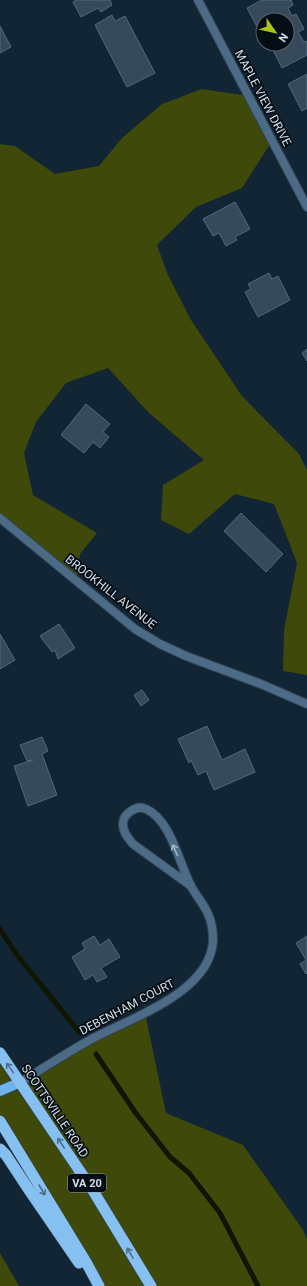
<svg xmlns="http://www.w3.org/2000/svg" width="307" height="1286" viewBox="0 0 307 1286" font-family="Roboto,sans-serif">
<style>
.green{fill:#3e490a}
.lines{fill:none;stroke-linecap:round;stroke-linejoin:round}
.stream{stroke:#101500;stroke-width:5}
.building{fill:#364a5c;stroke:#53697c}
.minor-casing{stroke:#304351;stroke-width:10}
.primary-casing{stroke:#304351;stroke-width:12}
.trunk-casing{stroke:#304351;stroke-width:12}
.minor{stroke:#4b6b86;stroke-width:8}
.primary{stroke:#6eb3eb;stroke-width:10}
.trunk{stroke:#86c0f0;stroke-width:11}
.oneway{stroke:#a3b6c6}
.oneway2{stroke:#4c6f8d}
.labels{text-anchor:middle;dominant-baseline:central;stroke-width:3.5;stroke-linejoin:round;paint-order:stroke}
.shield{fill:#050d14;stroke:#94a0a9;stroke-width:1}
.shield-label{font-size:11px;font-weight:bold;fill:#d2dfe9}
.street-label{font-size:12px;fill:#d2dfe9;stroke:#050d14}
</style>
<rect width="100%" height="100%" fill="#112534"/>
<path class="green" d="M 202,89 L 249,96 L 272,141 L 242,188 L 196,207 L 157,245 L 168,275 L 191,320 L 242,396 L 299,454 L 307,470 L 307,675 L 283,671 L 284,630 L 297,563 L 274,504 L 235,494 L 189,534 L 161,520 L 163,485 L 204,460 L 149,413 L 108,368 L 66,383 L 36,422 L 24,453 L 33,495 L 97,533 L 80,554 L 77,581 L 0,518 L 0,144 L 15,146 L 55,174 L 99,166 L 122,138 L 162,104 Z
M 145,1013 L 166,1113 L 243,1145 L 303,1230 L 307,1239 L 307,1286 L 99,1286 L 0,1121 L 0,1053 L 21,1082 Z
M 0,1253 L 19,1286 L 0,1286 Z"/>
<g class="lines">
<path class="stream" d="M 0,929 L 17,955 L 79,1032
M 96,1054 L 135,1112 L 170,1157 L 189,1173 L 220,1213 L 258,1286"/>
</g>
<path class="building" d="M 76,0 L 110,0 L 112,5 L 101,12 L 98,8 L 81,17 L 73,2 Z
M 262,0 L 291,0 L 293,5 L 288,8 L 292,16 L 296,14 L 304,29 L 298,32 L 304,42 L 306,41 L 307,43 L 307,55 L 282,68 L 270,44 L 287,44 L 287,20 L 263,20 L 263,35 L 262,36 L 247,8 Z
M 112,15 L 115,21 L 125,16 L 155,73 L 127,87 L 95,25 Z
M 0,26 L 11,47 L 0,53 Z
M 307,74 L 307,108 L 302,111 L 288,84 Z
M 235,202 L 250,229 L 235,237 L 237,240 L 226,246 L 219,233 L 213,236 L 203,219 Z
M 269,273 L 272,279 L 278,276 L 290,300 L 258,317 L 245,292 L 251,289 L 248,284 Z
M 307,349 L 307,361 L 302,353 Z
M 86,404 L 110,424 L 103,432 L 109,437 L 100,448 L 93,442 L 84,453 L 61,435 Z
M 241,513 L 283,554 L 266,572 L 224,531 Z
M 59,624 L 75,648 L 58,659 L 55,650 L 52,652 L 40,636 Z
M 0,634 L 15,660 L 0,669 Z
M 142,690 L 149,700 L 141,706 L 134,695 Z
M 207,726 L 222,760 L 245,749 L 255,772 L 214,790 L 206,771 L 198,775 L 191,760 L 189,763 L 178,739 Z
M 42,737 L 48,751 L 42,754 L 57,795 L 28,806 L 14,766 L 33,760 L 27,761 L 20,745 Z
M 94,936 L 100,945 L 109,939 L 120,957 L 101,968 L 107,977 L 97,982 L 93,975 L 85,980 L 72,957 L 85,949 L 82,943 Z
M 307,936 L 307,973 L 306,974 L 300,964 L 306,960 L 296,943 Z"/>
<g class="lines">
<defs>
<path id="minor" d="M 198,0 L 307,207
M 0,518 L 135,629 L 160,644 L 186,656 L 261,684 L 307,704
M 21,1082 C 43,1068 65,1054 88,1041 C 127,1019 210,994 213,941 C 213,932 212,922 208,914 C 204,904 196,896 191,886 C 179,863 171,820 146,809 C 136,804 122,815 123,825 C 123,833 129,839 133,844 L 191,886"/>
<path id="primary" d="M 0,1091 L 21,1082"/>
<path id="trunk" d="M 0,1053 L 92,1189 L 151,1286
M 0,1121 L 86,1262 L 99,1286
M 0,1149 L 6,1155 L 29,1190 L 79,1263"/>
</defs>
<use href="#minor" class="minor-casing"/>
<use href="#primary" class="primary-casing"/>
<use href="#trunk" class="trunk-casing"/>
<use href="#minor" class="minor"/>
<use href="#primary" class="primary"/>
<use href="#trunk" class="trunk"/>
</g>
<defs><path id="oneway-shaft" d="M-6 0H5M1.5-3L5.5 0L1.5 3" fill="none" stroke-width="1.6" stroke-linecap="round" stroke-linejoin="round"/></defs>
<use class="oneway" href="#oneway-shaft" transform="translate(175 850) rotate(-114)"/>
<g class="oneway2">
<use href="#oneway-shaft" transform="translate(10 1068) rotate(-125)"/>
<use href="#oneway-shaft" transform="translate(61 1143) rotate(-123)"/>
<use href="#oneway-shaft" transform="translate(42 1190) rotate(59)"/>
<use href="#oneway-shaft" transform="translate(130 1253) rotate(-121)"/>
</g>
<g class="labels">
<rect class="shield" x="68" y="1174" width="38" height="18" rx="3"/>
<g class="shield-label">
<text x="87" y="1183">VA 20</text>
</g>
<g class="street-label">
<text transform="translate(263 98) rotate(62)">MAPLE VIEW DRIVE</text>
<text transform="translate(111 592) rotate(38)">BROOKHILL AVENUE</text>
<text transform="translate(127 1007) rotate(-28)">DEBENHAM COURT</text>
<text transform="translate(55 1111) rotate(56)">SCOTTSVILLE ROAD</text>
</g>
</g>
<g transform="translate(275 32) rotate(124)"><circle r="19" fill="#050d14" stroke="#576169"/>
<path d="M0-3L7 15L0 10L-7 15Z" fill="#abc716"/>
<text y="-6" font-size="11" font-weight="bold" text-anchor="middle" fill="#d2dfe9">N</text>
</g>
</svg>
